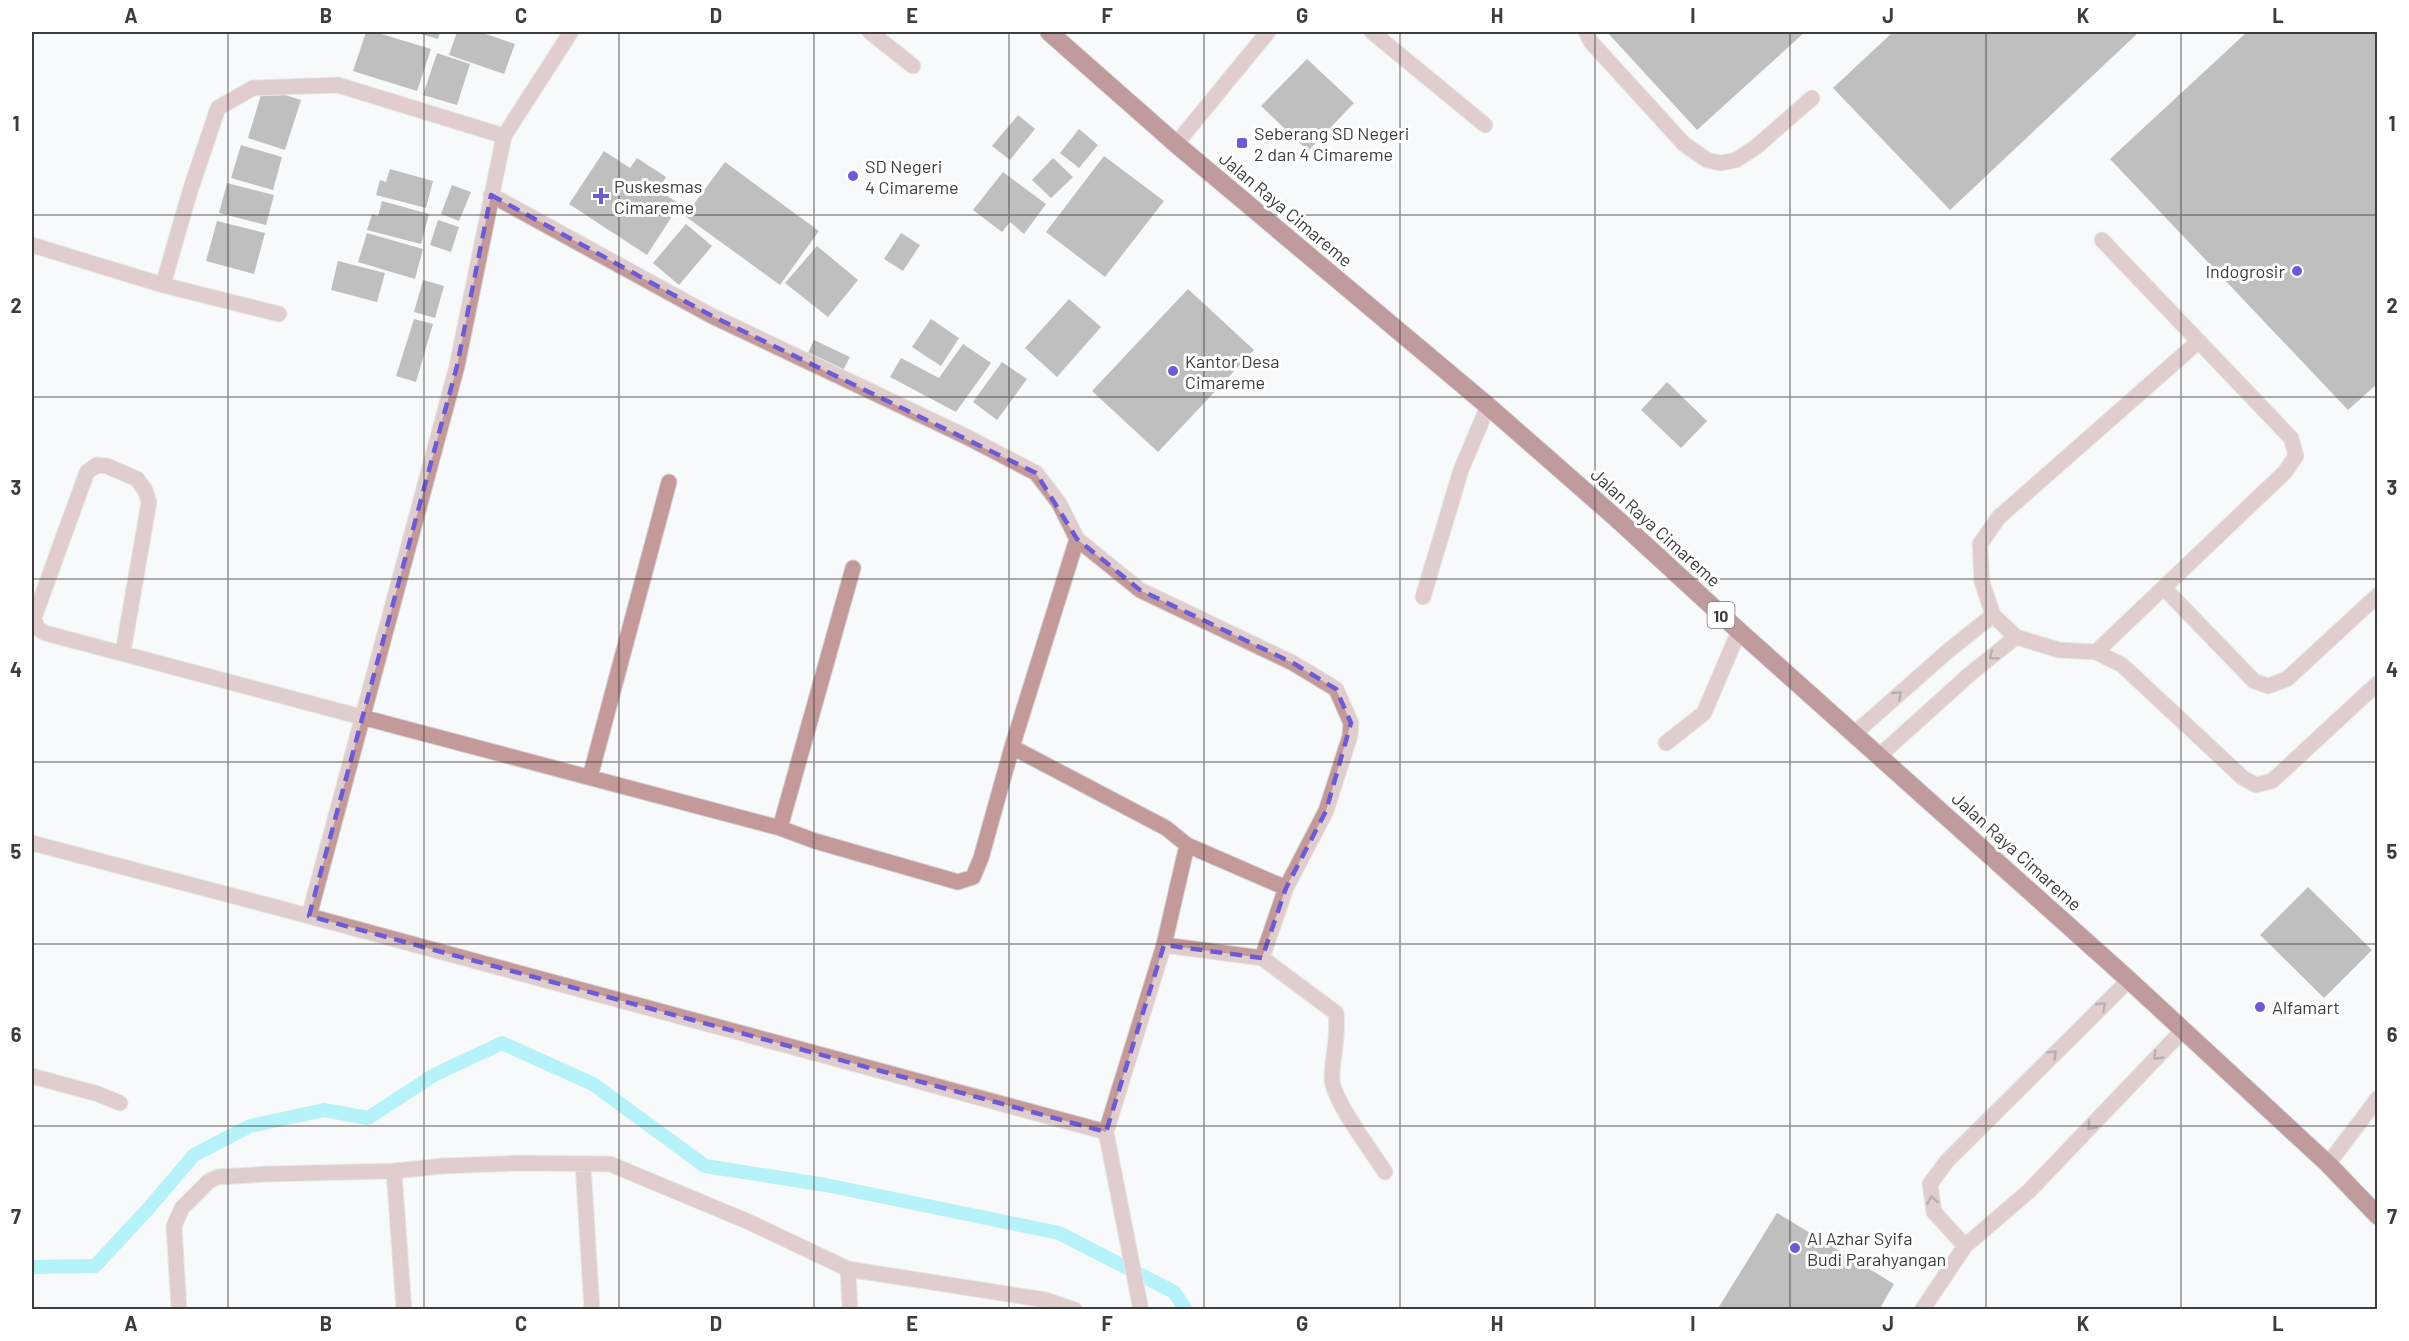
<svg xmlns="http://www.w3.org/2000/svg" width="2409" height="1341" viewBox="0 0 2409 1341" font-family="Barlow,sans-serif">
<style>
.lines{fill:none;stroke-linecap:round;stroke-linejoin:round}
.stream{stroke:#66e8f8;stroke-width:14}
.building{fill:#7a7978}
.lane-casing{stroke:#d3d3d4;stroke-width:17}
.street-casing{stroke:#d3d3d4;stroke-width:17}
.highway-casing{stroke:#d3d3d4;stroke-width:20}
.lane{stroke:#c49999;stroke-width:15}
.street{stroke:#c49999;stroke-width:15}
.highway{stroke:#7c2930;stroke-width:18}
.oneway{stroke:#665959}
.marked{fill:none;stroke:#6c5bd5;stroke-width:4.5;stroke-dasharray:12 8;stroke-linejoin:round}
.grid{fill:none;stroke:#3d3d3d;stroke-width:1.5;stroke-opacity:0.55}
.poi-dot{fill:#6c5bd5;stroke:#fff;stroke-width:2}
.labels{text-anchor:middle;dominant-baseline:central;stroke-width:6;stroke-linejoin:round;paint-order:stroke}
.shield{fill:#fff;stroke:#777;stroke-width:1.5}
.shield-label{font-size:16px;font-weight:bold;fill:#3d3d3d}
.poi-label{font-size:18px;fill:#3d3d3d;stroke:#fff;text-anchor:start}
.street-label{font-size:18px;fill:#3d3d3d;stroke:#fff}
.neatline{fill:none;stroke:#3d3d3d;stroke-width:2}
.grid-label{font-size:20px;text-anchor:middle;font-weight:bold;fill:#3d3d3d}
</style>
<rect width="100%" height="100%" fill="#f8f9fa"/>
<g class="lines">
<path class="stream" d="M 32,1267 L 95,1266 L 148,1209 L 194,1155 L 250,1126 L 324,1110 L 368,1118 L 434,1075 L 502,1043 L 593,1084 L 705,1166 L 826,1185 L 1059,1233 L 1174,1292 L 1186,1310"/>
</g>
<path class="building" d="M 366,32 L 375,32 L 431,49 L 417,91 L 353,71 Z
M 414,32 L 440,32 L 438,39 Z
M 457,32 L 480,32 L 515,44 L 504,74 L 449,55 Z
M 1607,32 L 1805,32 L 1697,130 Z
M 1893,32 L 2139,32 L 1950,210 L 1833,88 Z
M 2247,32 L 2378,32 L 2378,383 L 2348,410 L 2110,159 Z
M 437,53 L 470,64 L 457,105 L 423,95 Z
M 1307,59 L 1354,103 L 1308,151 L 1261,106 Z
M 263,88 L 301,100 L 285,150 L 248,138 Z
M 1018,115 L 1035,129 L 1010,160 L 992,146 Z
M 1079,129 L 1098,145 L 1079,168 L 1060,153 Z
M 241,145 L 282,157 L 273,190 L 231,178 Z
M 604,151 L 630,168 L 637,158 L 666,177 L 658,190 L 680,204 L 647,255 L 569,204 Z
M 1104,156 L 1164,201 L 1105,277 L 1046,232 Z
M 1053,158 L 1073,177 L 1051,198 L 1032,180 Z
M 725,162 L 819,231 L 780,285 L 685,216 Z
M 390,169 L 433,181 L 426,208 L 376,195 L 380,180 L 386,182 Z
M 1003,172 L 1046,204 L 1024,234 L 1010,222 L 1002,232 L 973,210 Z
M 227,183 L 274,195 L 266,225 L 219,213 Z
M 452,185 L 471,192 L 459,221 L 441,214 Z
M 382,201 L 429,214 L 421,244 L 367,230 L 372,214 L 378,216 Z
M 438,220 L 459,227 L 451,252 L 430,245 Z
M 217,221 L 265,233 L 254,274 L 206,261 Z
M 686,224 L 712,246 L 679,285 L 653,263 Z
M 367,233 L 423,249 L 415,279 L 358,262 Z
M 901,233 L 920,245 L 903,271 L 884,259 Z
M 817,246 L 858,280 L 828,317 L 785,283 Z
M 338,261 L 385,273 L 377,302 L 331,290 Z
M 423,280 L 444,286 L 435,318 L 414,312 Z
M 1188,289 L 1254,350 L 1158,452 L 1092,391 Z
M 1069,299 L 1101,327 L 1057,377 L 1025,348 Z
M 414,319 L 433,324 L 416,382 L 396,376 Z
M 931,319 L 959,338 L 941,366 L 912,347 Z
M 814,340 L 850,357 L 842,372 L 807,355 Z
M 963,344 L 991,363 L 956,412 L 890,377 L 901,358 L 939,378 Z
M 1002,362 L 1027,379 L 997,420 L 973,402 Z
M 1667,382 L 1707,421 L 1681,448 L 1641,410 Z
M 2308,887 L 2372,950 L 2324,998 L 2260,935 Z
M 1777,1213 L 1894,1284 L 1879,1310 L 1717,1310 Z"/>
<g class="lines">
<defs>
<path id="lane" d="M 870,32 L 913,66
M 1372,32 L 1485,125
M 1586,32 L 1591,42 L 1684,144 L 1707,160 L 1721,163 L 1736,160 L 1756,147 L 1812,98
M 1176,144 L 1268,32
M 2199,341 L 1999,517 L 1980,544 L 1982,582 L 1993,615 L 2016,637 L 2059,650 L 2096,652 L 2122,665 L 2243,778 L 2256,785 L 2272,781 L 2378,683
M 2164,588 L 2254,681 L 2268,686 L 2287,679 L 2378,595
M 1423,597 L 1461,470 L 1488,406
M 2096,652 L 2285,472 L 2296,456 L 2291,438 L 2102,240
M 1854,734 L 1948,651 L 1993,615
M 1666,743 L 1704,713 L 1739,631
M 1879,756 L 1970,674 L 2016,637
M 2328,1164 L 2378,1098
M 1965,1246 L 1934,1212 L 1930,1184 L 1947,1161 L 2129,980
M 1922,1310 L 1965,1246 L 2029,1191 L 2183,1030"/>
<path id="street" d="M 571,32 L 504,136 L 457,366 L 309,916 L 1106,1132 L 1141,1310
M 491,195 L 712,316 L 967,437 L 1036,473 L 1059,503 L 1077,539 L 1140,590 L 1293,663 L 1336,689 L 1351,723 L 1350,736 L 1326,811 L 1286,888 L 1262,958 L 1336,1013 C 1339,1038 1332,1055 1332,1078 C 1331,1098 1373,1153 1385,1172
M 32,245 L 163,285 L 279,314
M 163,285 L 190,191 L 218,108 L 253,88 L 338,85 L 504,136
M 123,652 L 149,502 L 145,490 L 137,479 L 107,466 L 97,465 L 87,472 L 34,618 L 37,628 L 45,633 L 780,828 L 815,841 L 958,882 L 973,877 L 981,858 L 1012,747 L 1077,539
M 1012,747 L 1166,828 L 1187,845 L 1286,888
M 590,777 L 669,482
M 780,828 L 853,568
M 32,843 L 309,916
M 1164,945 L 1187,845
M 32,1076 L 98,1094 L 120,1103
M 1106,1132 L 1164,945 L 1262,958
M 583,1164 L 592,1310
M 394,1171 L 404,1310
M 848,1269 L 850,1310
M 179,1310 L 174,1226 L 182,1208 L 209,1181 L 218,1177 L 268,1174 L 394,1171 L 443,1166 L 520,1163 L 610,1164 L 749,1222 L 848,1269 L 1046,1300 L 1075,1310"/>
<path id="highway" d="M 1049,32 L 1176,144 L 1488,406 L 1617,519 L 1739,631 L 2129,980 L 2328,1164 L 2378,1216"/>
</defs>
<use href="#lane" class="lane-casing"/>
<use href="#street" class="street-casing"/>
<use href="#highway" class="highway-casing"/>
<use href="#lane" class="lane"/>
<use href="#street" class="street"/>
<use href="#highway" class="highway"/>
</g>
<defs><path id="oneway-chevron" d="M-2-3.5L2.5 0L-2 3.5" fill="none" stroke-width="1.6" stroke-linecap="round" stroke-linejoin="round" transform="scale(1.5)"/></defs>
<g class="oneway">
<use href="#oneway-chevron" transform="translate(1993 656) rotate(141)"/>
<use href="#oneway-chevron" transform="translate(1898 695) rotate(-41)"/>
<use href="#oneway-chevron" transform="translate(2102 1006) rotate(-44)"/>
<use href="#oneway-chevron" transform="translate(2053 1054) rotate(-45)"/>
<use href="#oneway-chevron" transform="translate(2157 1056) rotate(134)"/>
<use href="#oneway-chevron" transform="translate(2091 1126) rotate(133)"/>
<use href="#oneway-chevron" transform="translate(1932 1200) rotate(-99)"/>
</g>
<path d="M0 0H2409V1341H0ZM 491,195 L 712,316 L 1036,473 L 1077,539 L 1140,590 L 1293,663 L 1336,689 L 1351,723 L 1326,811 L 1286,888 L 1262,958 L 1164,945 L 1106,1132 L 309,916 L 457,366 Z" fill="#f8f9fa" fill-opacity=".55" fill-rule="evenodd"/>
<path class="marked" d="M 491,195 L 712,316 L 1036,473 L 1077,539 L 1140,590 L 1293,663 L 1336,689 L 1351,723 L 1326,811 L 1286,888 L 1262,958 L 1164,945 L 1106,1132 L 309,916 L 457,366 Z"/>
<path class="grid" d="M 228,32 L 228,1310M 424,32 L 424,1310M 619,32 L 619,1310M 814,32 L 814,1310M 1009,32 L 1009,1310M 1204,32 L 1204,1310M 1400,32 L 1400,1310M 1595,32 L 1595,1310M 1790,32 L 1790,1310M 1986,32 L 1986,1310M 2181,32 L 2181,1310M 32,215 L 2378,215M 32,397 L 2378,397M 32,579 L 2378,579M 32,762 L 2378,762M 32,944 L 2378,944M 32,1126 L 2378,1126"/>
<g class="poi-dot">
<rect x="1236" y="137" width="12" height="12" rx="3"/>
<circle cx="853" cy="176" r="6"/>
<path d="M598 187h6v6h6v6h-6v6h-6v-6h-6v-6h6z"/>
<circle cx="2297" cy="271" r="6"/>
<circle cx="1173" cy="371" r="6"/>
<circle cx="2260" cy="1007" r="6"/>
<circle cx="1795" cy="1248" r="6"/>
</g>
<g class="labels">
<rect class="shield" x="1707.5" y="602" width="27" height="26" rx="4.5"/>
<g class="shield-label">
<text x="1721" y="615">10</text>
</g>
<g class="poi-label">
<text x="1254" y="133">Seberang SD Negeri<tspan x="1254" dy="21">2 dan 4 Cimareme</tspan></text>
<text x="865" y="166">SD Negeri<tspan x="865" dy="21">4 Cimareme</tspan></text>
<text x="614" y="186">Puskesmas<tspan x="614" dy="21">Cimareme</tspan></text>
<text x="2285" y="271" text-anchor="end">Indogrosir</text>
<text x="1185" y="361">Kantor Desa<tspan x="1185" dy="21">Cimareme</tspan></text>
<text x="2272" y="1007">Alfamart</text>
<text x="1807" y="1238">Al Azhar Syifa<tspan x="1807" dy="21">Budi Parahyangan</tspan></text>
</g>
<g class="street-label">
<text transform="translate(1286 209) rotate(40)">Jalan Raya Cimareme</text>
<text transform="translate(1656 527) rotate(42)">Jalan Raya Cimareme</text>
<text transform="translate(2017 851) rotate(42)">Jalan Raya Cimareme</text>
</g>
</g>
<rect width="2409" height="1341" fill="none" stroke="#ffffff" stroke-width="66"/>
<rect x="33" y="33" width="2343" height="1275" class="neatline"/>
<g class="grid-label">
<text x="131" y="23">A</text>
<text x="326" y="23">B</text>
<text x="521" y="23">C</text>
<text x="716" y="23">D</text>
<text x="912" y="23">E</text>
<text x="1107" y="23">F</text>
<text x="1302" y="23">G</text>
<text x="1497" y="23">H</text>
<text x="1693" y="23">I</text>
<text x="1888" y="23">J</text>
<text x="2083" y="23">K</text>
<text x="2278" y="23">L</text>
<text x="16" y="131">1</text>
<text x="2392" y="131">1</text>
<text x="16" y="313">2</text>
<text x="2392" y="313">2</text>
<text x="16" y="495">3</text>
<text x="2392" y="495">3</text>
<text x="16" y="677">4</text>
<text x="2392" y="677">4</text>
<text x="16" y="859">5</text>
<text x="2392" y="859">5</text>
<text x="16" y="1042">6</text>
<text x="2392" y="1042">6</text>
<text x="16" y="1224">7</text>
<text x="2392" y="1224">7</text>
<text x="131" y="1331">A</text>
<text x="326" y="1331">B</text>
<text x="521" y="1331">C</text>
<text x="716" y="1331">D</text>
<text x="912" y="1331">E</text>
<text x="1107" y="1331">F</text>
<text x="1302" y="1331">G</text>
<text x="1497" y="1331">H</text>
<text x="1693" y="1331">I</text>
<text x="1888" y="1331">J</text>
<text x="2083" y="1331">K</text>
<text x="2278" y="1331">L</text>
</g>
</svg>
